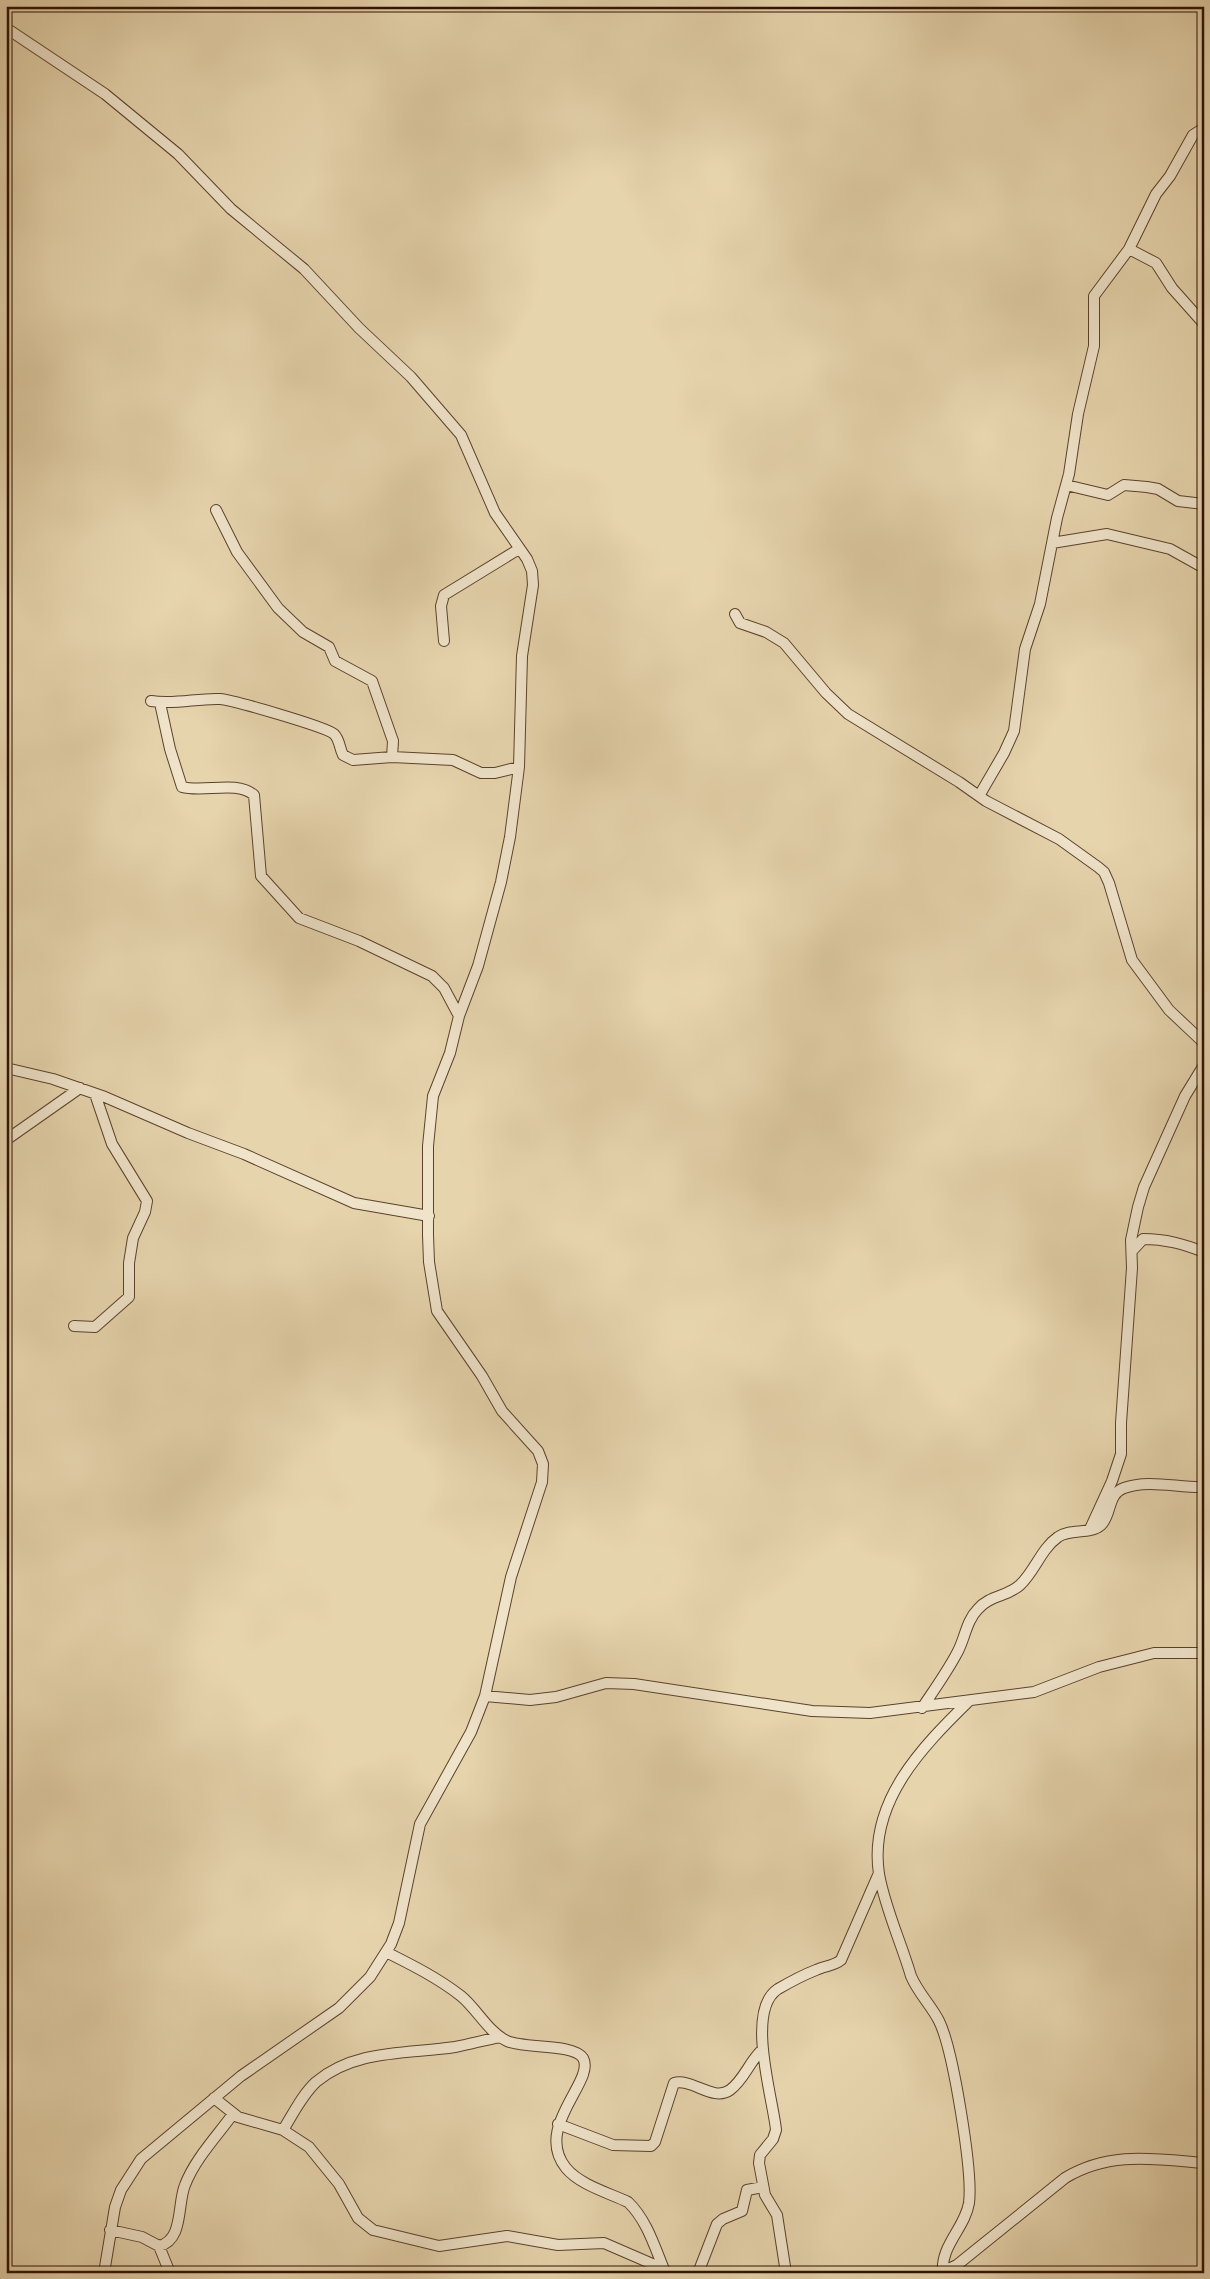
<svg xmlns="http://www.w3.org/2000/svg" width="1210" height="2279" viewBox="0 0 1210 2279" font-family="Vollkorn,serif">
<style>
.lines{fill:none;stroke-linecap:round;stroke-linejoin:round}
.street-casing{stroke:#5c422b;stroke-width:12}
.street{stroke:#efe3ca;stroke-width:10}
</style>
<rect width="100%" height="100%" fill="#e6d4ad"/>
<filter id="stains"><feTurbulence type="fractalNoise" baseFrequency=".004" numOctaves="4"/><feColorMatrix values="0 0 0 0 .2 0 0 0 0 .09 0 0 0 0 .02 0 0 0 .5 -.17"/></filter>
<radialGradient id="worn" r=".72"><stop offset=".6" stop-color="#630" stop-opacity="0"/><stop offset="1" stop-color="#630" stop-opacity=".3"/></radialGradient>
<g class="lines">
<defs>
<path id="street" d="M 6,28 L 105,94 L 178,154 L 231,209 L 304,269 L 359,328 L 411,377 L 461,435 L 495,513 L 527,559 L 532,571 L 533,585 L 522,656 L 519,767 L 510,837 L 501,882 L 478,966 L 459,1016 L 450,1053 L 433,1096 L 428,1146 L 428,1235 L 429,1262 L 437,1311 L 482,1376 L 502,1411 L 538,1451 L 543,1464 L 542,1482 L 511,1577 L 485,1696 L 471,1732 L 420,1824 L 399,1923 L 391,1944 L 370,1977 L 339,2008 L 241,2076 L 141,2159 L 121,2190 L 115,2207 L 104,2273
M 1129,249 L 1156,263 L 1172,288 L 1204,324
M 1066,485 L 1108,495 L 1124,485 L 1147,487 L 1158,489 L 1178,501 L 1204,504
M 216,510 L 237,552 L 278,608 L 303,632 L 329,647 L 335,661 L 372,681 L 393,741 L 392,757
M 1052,543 L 1107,534 L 1170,549 L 1204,568
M 735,614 L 740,623 L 766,632 L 784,643 L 826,693 L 848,714 L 959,782 L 986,801 L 1059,839 L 1098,867 L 1104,872 L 1109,883 L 1132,960 L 1169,1010 L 1204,1043
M 444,641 L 441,606 L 444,595 L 519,549
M 151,701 C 175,705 197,698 220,699 C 233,700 326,727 334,734 C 340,740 339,747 343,755 L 353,760 L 392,757 L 453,760 L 481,773 L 495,773 L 519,767
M 160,703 L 170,749 L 182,787 C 204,793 236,780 254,795 L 261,876 L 299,918 L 359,941 L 432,976 L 444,988 L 459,1016
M 979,796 L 1004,753 L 1014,731 L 1025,649 L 1040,604 L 1057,518 L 1069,474 L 1078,414 L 1094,346 L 1094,296 L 1129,249 L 1156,194 L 1170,176 L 1193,135 L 1204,128
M 6,1068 L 53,1079 L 105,1097 L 188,1133 L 244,1154 L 354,1203 L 429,1216
M 6,1140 L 80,1088
M 1132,1251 L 1143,1239 C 1166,1239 1183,1244 1204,1252
M 74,1326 L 95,1327 L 129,1297 L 129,1263 L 133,1238 L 145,1212 L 147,1201 L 112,1144 L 95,1094
M 1090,1529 L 1112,1481 L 1121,1454 L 1121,1423 L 1132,1268 L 1131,1240 L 1138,1207 L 1144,1187 L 1185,1096 L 1204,1065
M 485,1696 L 530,1700 L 556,1697 L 606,1683 L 634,1684 L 812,1711 L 870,1713 L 1034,1692 L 1099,1667 L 1154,1653 L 1204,1653
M 922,1708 C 934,1690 947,1672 957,1653 C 965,1639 966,1621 978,1609 C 990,1595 1007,1597 1020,1585 C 1035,1571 1041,1549 1058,1537 C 1070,1528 1090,1535 1101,1525 C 1112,1515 1107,1494 1124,1488 C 1149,1479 1178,1488 1204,1487
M 386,1952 C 412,1965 438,1978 461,1996 C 477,2009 488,2032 507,2041 C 524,2049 573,2043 583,2058 C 596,2081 533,2127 566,2168 C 580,2185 609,2193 628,2202 C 647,2220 655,2248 665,2272
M 214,2098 L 238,2117 L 283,2130 L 309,2147 L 339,2184 L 358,2218 L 373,2230 L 439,2246 L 507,2236 L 558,2245 L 604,2243 L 664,2269
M 558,2124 L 613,2145 L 651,2146 L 655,2142 L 674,2083 C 692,2078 713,2102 730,2090 C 744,2080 749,2062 762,2050
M 283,2130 C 293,2114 302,2095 316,2082 C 355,2049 408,2054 455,2047 C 470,2044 485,2040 500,2037
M 110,2230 L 142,2237 L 159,2246 L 170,2273
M 159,2246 C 184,2240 177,2204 185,2185 C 195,2159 217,2136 233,2114
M 942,2272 L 957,2265 L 1065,2178 C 1110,2151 1154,2159 1204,2163
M 698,2273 L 717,2224 L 723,2219 L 742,2211 L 747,2190 L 763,2187
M 786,2273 L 777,2215 L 765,2195 L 759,2163 L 760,2155 L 773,2139 L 776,2130 C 773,2098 745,2010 778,1989 C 790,1982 803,1975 816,1970 C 824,1966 834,1966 841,1960 L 879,1873
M 943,2273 C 940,2246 965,2228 969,2203 C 973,2172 953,2049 939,2021 C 931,2005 918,1993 911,1976 C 901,1942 885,1908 879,1874 C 868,1802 922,1747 969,1701"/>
</defs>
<use href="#street" class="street-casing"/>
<use href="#street" class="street"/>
</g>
<rect width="1210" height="2279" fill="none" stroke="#e6d4ad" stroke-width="25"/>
<rect x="8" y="8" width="1195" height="2264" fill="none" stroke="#2e1100" stroke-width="2.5"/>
<rect x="12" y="12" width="1185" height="2254" fill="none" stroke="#2e1100"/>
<rect width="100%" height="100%" filter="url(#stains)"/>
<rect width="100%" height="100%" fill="url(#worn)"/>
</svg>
